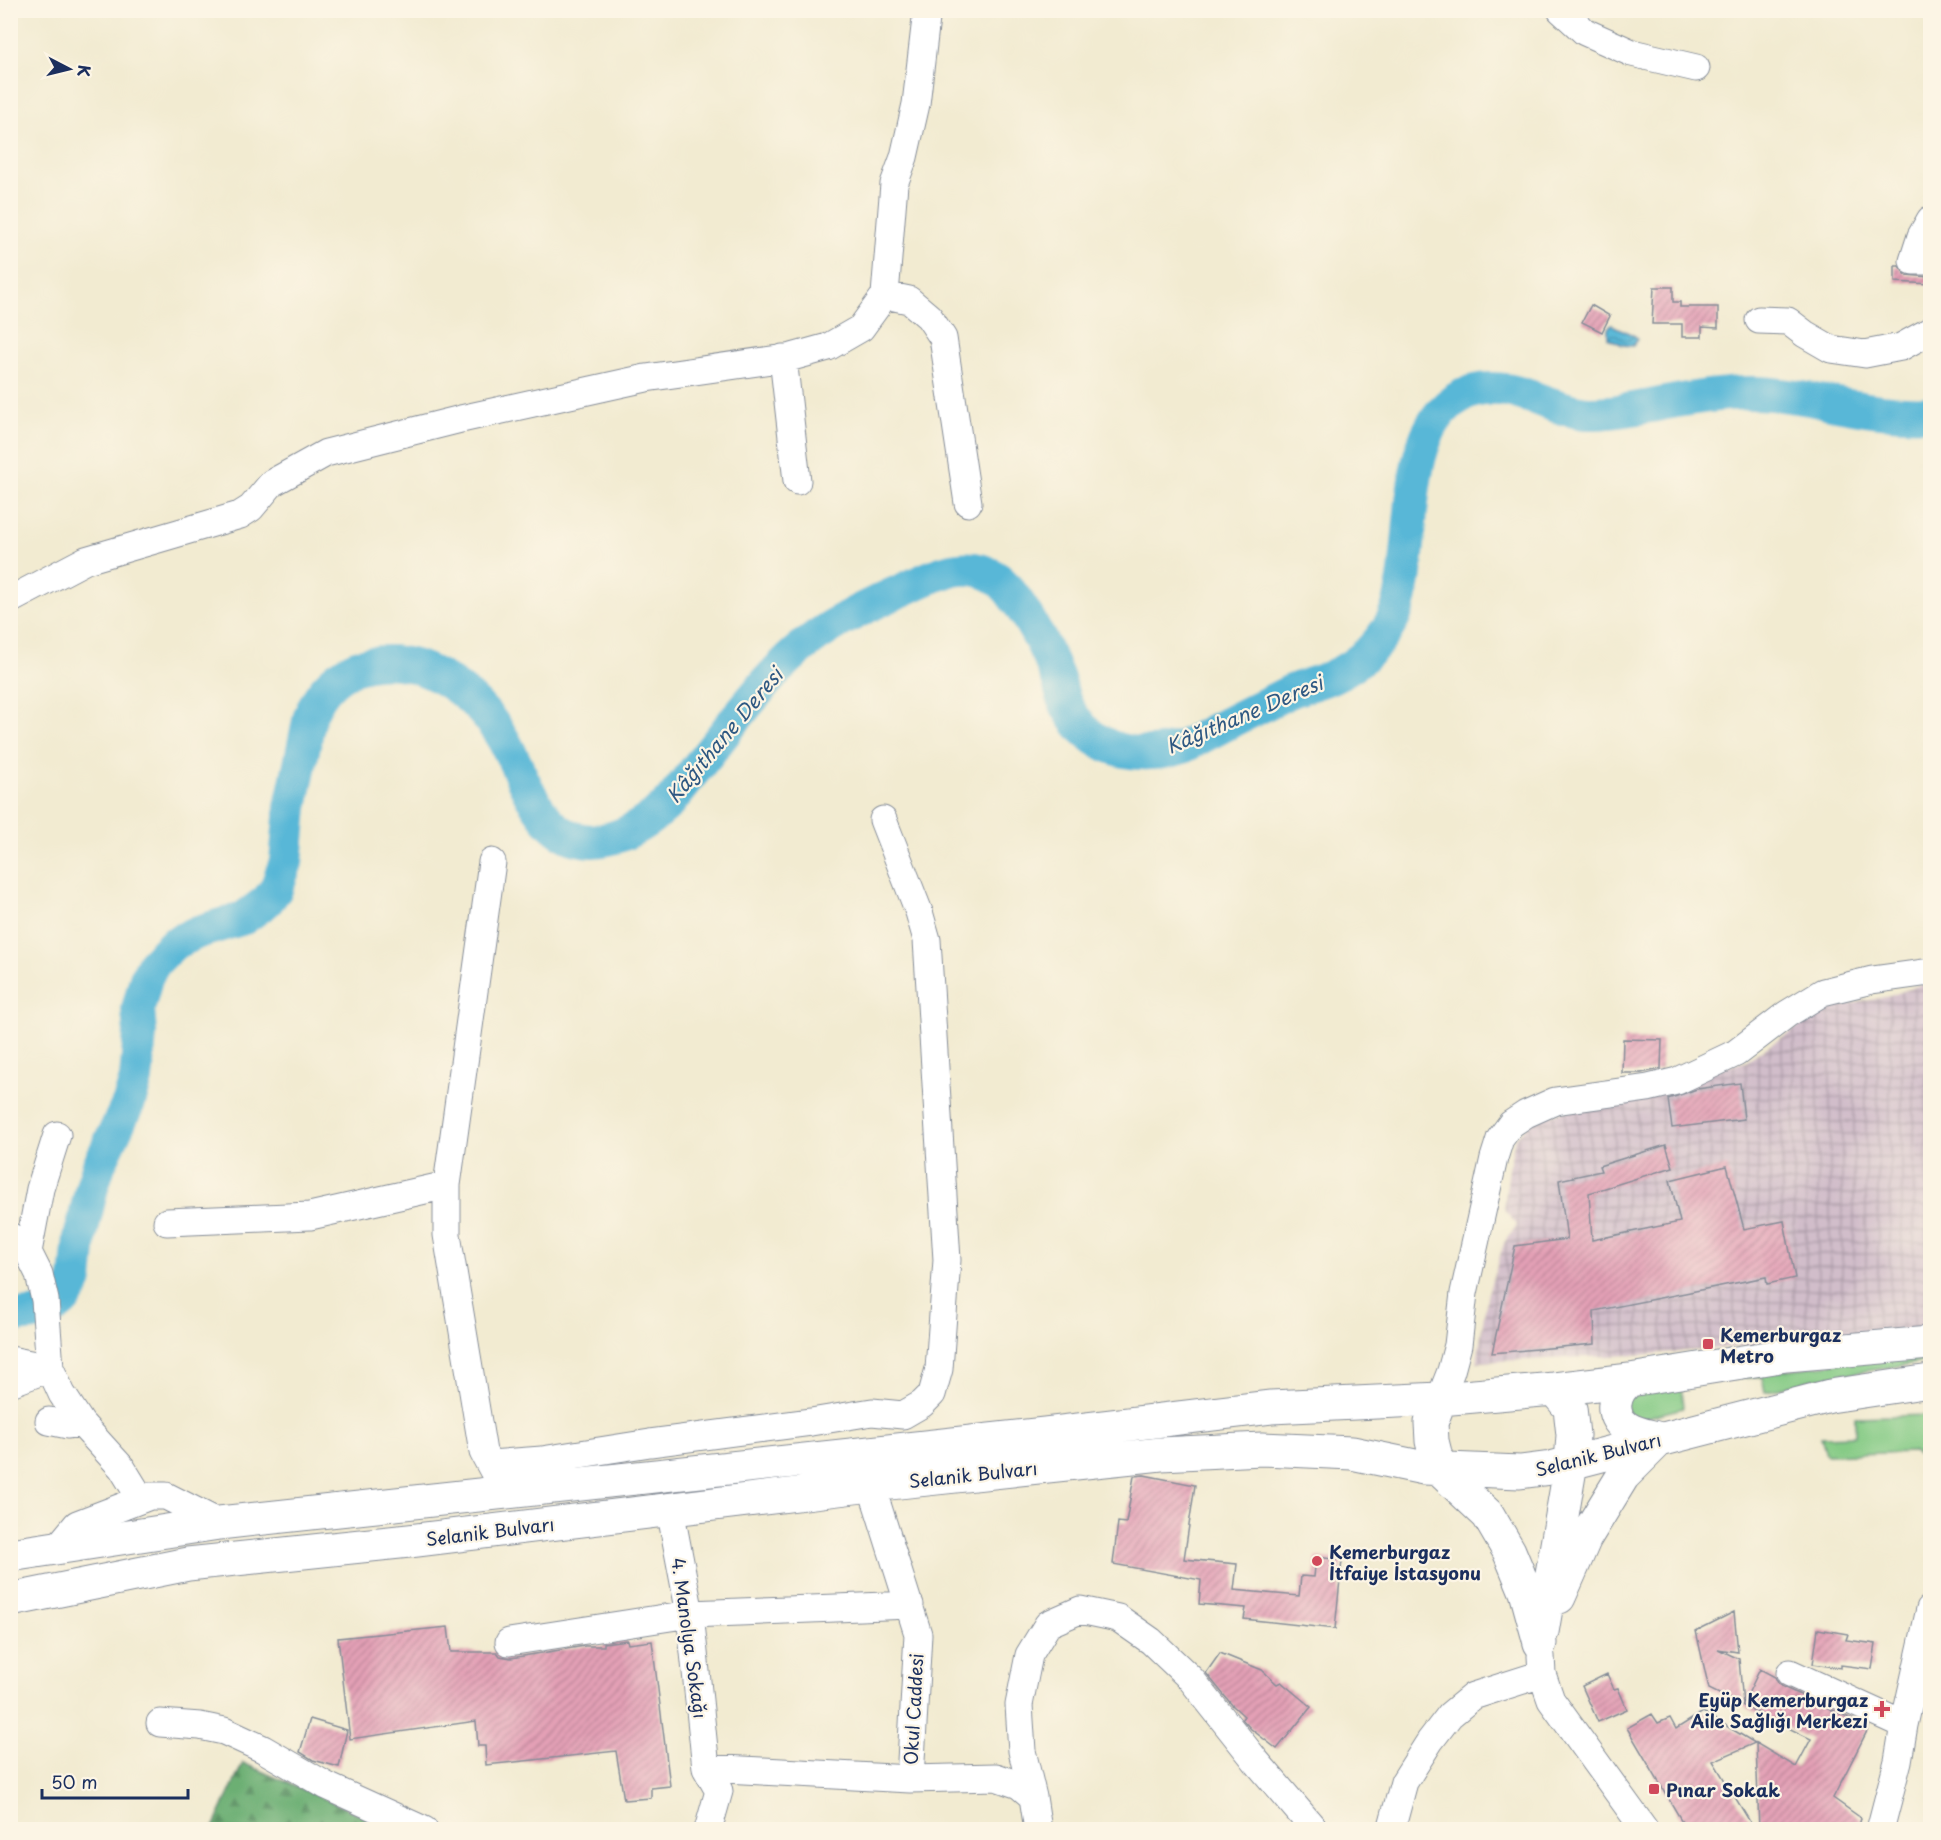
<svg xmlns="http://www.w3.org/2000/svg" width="1941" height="1840" viewBox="0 0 1941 1840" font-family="'Playpen Sans',sans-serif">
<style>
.industrial{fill:url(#industrial-grid)}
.green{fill:#86cb86;stroke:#507d72;stroke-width:1.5}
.forest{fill:url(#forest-firs);stroke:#446f68;stroke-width:1.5}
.water{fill:url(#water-waves);stroke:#3a739a;stroke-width:1.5}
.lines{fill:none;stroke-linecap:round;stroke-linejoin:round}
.river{stroke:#59b7d7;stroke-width:34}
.building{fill:url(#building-hatch)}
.minor-casing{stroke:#868d98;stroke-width:29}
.major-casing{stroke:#868d98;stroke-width:35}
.minor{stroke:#fff;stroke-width:27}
.major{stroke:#fff;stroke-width:33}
.poi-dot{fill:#d1495b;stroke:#fcf5e5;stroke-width:2}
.labels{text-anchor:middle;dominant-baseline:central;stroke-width:4.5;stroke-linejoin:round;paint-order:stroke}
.poi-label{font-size:18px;font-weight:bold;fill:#1b2f5e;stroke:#fcf5e5;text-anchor:start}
.street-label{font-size:18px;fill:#1b2f5e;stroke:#fcf5e5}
.water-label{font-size:20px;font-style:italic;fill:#2e5882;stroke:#fcf5e5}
</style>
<defs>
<pattern id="industrial-grid" width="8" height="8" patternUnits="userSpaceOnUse" patternTransform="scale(1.5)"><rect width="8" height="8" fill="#d1bdca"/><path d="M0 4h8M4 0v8" fill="none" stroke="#a99aa7"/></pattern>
<pattern id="forest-firs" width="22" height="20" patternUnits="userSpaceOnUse" patternTransform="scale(1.5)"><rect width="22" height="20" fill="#6caf73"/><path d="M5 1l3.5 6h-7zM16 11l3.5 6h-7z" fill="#588f62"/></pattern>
<pattern id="water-waves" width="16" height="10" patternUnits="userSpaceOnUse" patternTransform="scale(1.5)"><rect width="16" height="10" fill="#59b7d7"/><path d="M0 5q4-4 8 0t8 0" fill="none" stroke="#4995b2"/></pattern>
<pattern id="building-hatch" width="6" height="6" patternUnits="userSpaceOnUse" patternTransform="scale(1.5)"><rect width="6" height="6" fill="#e4a0b6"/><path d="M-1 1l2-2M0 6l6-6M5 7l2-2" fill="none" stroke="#b88397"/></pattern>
</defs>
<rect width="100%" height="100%" fill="#fcf5e5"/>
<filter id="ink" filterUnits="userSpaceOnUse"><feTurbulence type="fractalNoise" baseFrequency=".0167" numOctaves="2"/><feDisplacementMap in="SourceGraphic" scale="12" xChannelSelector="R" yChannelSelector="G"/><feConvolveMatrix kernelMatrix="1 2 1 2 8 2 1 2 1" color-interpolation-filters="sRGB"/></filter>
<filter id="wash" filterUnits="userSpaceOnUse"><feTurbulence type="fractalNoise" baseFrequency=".008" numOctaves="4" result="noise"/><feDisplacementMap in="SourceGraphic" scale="24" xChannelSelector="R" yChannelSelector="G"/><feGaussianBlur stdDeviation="1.35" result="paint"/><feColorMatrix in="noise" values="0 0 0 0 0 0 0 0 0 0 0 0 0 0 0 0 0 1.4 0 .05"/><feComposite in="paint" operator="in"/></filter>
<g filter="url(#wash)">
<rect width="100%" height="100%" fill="#f2ebd1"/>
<path class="industrial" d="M 1930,981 L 1930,1330 L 1652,1354 L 1477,1362 L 1487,1296 L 1504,1243 L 1517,1225 L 1504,1209 L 1509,1168 L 1515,1138 L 1536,1119 L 1744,1062 L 1826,1009 L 1890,996 Z"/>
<path class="green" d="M 1930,1351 L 1930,1361 L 1814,1379 L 1765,1392 L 1762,1377 L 1703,1381 Z
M 1681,1384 L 1683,1408 L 1640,1419 L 1628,1418 L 1625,1398 Z
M 1930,1415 L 1930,1462 L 1913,1452 L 1826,1455 L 1821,1437 L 1855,1436 L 1855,1417 Z"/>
<path class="forest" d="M 243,1763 L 393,1829 L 212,1830 Z"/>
<path class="water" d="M 1612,325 L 1635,336 L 1638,339 L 1633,346 L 1623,345 L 1608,338 L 1608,328 Z"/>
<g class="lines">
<path class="river" d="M 10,1316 C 42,1316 65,1311 76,1279 L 80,1238 L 92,1187 L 99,1165 L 129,1102 L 136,1079 L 140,1033 L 138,1009 L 146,978 L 153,964 L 173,944 L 198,932 L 244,918 L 267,901 L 276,889 L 286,862 L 291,807 L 310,716 C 320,689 339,670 368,664 C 423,653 476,694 503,739 C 518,765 527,796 547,819 C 584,862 636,834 670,802 C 689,777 710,752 729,727 C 753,697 776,668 806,644 C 837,620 873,603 909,587 C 938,573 969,558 998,579 C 1008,587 1014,597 1021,607 C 1035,629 1047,651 1057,676 C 1061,687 1062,699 1069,710 C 1094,752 1139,761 1183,747 C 1217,728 1252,711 1287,693 C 1302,686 1318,683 1333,676 C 1360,664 1385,640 1396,612 C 1420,550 1394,418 1471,392 C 1512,379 1548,410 1588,413 C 1610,414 1630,409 1651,406 C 1684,399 1718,393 1752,393 C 1813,394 1870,417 1930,413"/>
</g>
<g id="blocks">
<path class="building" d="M 1895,266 L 1899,266 L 1906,275 L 1930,277 L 1930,284 L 1895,282 Z
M 1654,287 L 1673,287 L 1673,302 L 1680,302 L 1680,307 L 1718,307 L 1718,328 L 1702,327 L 1702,337 L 1682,337 L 1682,324 L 1652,324 Z
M 1591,305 L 1610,316 L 1602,332 L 1582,322 Z
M 1623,1039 L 1662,1040 L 1661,1069 L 1641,1073 L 1622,1073 Z
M 1740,1083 L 1744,1119 L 1672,1128 L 1668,1099 L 1697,1089 Z
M 1666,1145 L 1673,1167 L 1589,1193 L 1592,1240 L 1680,1222 L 1670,1180 L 1727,1166 L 1744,1229 L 1784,1221 L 1795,1278 L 1767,1284 L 1766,1277 L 1594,1311 L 1595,1344 L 1492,1353 L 1515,1246 L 1567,1239 L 1559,1180 L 1601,1171 L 1599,1166 Z
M 1144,1475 L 1195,1485 L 1184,1559 L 1237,1564 L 1234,1590 L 1299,1596 L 1301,1576 L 1314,1577 L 1316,1557 L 1342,1560 L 1335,1629 L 1244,1619 L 1246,1608 L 1199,1604 L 1201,1580 L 1113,1564 L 1118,1522 L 1126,1523 L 1134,1476 Z
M 1734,1612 L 1738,1652 L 1718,1649 L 1739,1659 L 1743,1704 L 1760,1669 L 1775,1677 L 1778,1683 L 1783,1687 L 1869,1727 L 1833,1798 L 1861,1818 L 1858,1830 L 1759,1830 L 1756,1743 L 1796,1767 L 1811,1739 L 1709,1689 L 1696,1631 Z
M 448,1627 L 451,1652 L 497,1652 L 500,1656 L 511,1658 L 585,1646 L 604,1646 L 604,1643 L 627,1640 L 628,1644 L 652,1641 L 670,1786 L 651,1788 L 651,1798 L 624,1800 L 616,1751 L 486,1765 L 485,1746 L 478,1746 L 476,1721 L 350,1739 L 338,1638 Z
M 1818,1629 L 1848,1634 L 1846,1640 L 1876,1644 L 1872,1669 L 1841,1665 L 1841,1668 L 1813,1664 Z
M 1220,1653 L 1262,1670 L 1277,1684 L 1281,1682 L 1311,1707 L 1277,1749 L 1251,1729 L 1242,1719 L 1244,1716 L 1232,1705 L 1206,1673 Z
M 1607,1674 L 1614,1689 L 1618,1688 L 1627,1709 L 1598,1722 L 1582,1686 Z
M 1703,1712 L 1755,1743 L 1713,1761 L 1755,1830 L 1687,1830 L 1627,1728 L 1652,1714 L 1658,1723 L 1670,1718 L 1676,1729 Z
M 310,1719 L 347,1730 L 339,1767 L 313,1760 L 300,1752 Z"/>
</g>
</g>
<g filter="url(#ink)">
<use href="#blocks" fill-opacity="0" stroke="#868d98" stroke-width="1.5"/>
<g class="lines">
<defs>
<path id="minor" d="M 1561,10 L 1585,32 L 1632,53 L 1696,68
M 1930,220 L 1921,236 L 1913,261 L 1930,261
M 885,295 L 909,300 L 929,317 L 943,338 L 968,503
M 1759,320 L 1788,321 L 1805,334 L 1831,349 L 1865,354 L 1901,347 L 1930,331
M 783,358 L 797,481
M 10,600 L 86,560 L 240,515 L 251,508 L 272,483 L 326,453 L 461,419 L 646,378 L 792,357 L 828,347 L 861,328 L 885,295 L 894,184 L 904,157 L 916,104 L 927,10
M 492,862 L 447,1185 L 447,1235 L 483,1452 L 497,1478
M 167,1222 L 310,1216 L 447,1185
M 10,1236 L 28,1252 L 39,1274 L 45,1300 L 50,1368 L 62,1394 L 81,1423 L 122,1468 L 141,1499
M 28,1252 L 40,1189 L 57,1135
M 10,1360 L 50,1368
M 10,1383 L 50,1368
M 1440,1399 L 1451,1371 L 1458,1345 L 1464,1293 L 1494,1158 L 1500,1139 L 1511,1124 L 1526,1114 L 1555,1101 L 1648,1088 L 1677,1081 L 1736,1053 L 1787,1014 L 1823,992 L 1872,980 L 1930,972
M 49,1421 L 68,1425 L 81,1423
M 490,1464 L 542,1460 L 650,1443 L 811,1422 L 872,1412 L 903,1415 L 922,1404 L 932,1394 L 939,1369 L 947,1260 L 927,940 L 919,912 L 883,820
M 670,1509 L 690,1614 L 706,1768
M 58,1547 L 77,1524 L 150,1496 L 166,1496 L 219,1523
M 509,1642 L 690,1614 L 910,1605
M 1541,1656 L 1542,1674 L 1551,1700 L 1645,1830
M 1790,1673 L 1904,1725
M 160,1723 L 200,1726 L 224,1731 L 263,1749 L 327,1786 L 424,1830
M 910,1779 L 996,1777 L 1019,1785 L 1033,1797 L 1038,1830
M 1033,1797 L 1022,1751 L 1019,1705 L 1029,1655 L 1048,1624 L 1080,1610 L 1118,1618 L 1151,1641 L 1191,1679 L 1256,1761 L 1315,1830
M 708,1830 L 719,1791 L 706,1768 L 910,1779 L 918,1634 L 871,1485
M 1391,1830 L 1404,1782 L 1430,1741 L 1450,1715 L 1473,1696 L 1542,1674
M 1880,1830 L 1898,1761 L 1904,1725 L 1930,1609"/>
<path id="major" d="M 1630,1380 C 1614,1391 1607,1415 1627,1428 C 1636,1434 1650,1436 1660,1439
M 1440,1399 L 1431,1423 L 1432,1441 L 1439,1469 L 1488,1515 L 1509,1551 L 1526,1592 L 1540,1643
M 10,1555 L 219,1523 L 1045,1434 L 1271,1407 L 1440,1399 L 1554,1389 L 1630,1380 L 1786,1355 L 1930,1343
M 1559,1597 L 1585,1538 L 1623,1476 L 1659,1440
M 10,1600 L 188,1564 L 409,1541 L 871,1485 L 1161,1454 L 1262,1449 L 1352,1453 L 1424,1468 L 1520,1472 L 1551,1468 L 1830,1396 L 1930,1381
M 1542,1632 L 1571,1463 L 1573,1435 L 1570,1408 L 1554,1389"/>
</defs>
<use href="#minor" class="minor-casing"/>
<use href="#major" class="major-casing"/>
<use href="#minor" class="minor"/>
<use href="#major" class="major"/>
</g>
</g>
<g class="poi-dot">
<rect x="1702" y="1338" width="12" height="12" rx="3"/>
<circle cx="1317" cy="1561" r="6"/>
<path d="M1879 1700h6v6h6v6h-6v6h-6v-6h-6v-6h6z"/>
<rect x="1648" y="1783" width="12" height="12" rx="3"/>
</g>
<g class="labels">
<g class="poi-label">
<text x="1720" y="1334">Kemerburgaz<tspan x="1720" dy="21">Metro</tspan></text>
<text x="1329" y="1551">Kemerburgaz<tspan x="1329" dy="21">İtfaiye İstasyonu</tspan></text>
<text x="1868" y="1699" text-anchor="end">Eyüp Kemerburgaz<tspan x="1868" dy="21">Aile Sağlığı Merkezi</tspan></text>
<text x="1666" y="1789">Pınar Sokak</text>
</g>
<g class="street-label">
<text transform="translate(1598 1454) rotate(-14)">Selanik Bulvarı</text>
<text transform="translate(973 1474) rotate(-6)">Selanik Bulvarı</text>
<text transform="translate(490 1531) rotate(-7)">Selanik Bulvarı</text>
<text transform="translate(690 1638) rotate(82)">4. Manolya Sokağı</text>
<text transform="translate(913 1709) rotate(-87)">Okul Caddesi</text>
</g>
<g class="water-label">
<text transform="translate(1244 714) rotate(-23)">Kâğıthane Deresi</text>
<text transform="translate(724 735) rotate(-50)">Kâğıthane Deresi</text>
</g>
</g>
<rect width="1941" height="1840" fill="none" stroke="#fcf5e5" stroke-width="36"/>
<g transform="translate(69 69) rotate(97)" stroke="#fcf5e5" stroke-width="4.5" paint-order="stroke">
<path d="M0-4.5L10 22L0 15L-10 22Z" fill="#1b2f5e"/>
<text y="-9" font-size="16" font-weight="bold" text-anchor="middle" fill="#1b2f5e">K</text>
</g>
<path d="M42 1789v9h146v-9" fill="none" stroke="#1b2f5e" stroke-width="3"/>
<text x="51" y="1789" font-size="18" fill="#1b2f5e" stroke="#fcf5e5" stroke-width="4.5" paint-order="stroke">50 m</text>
</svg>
